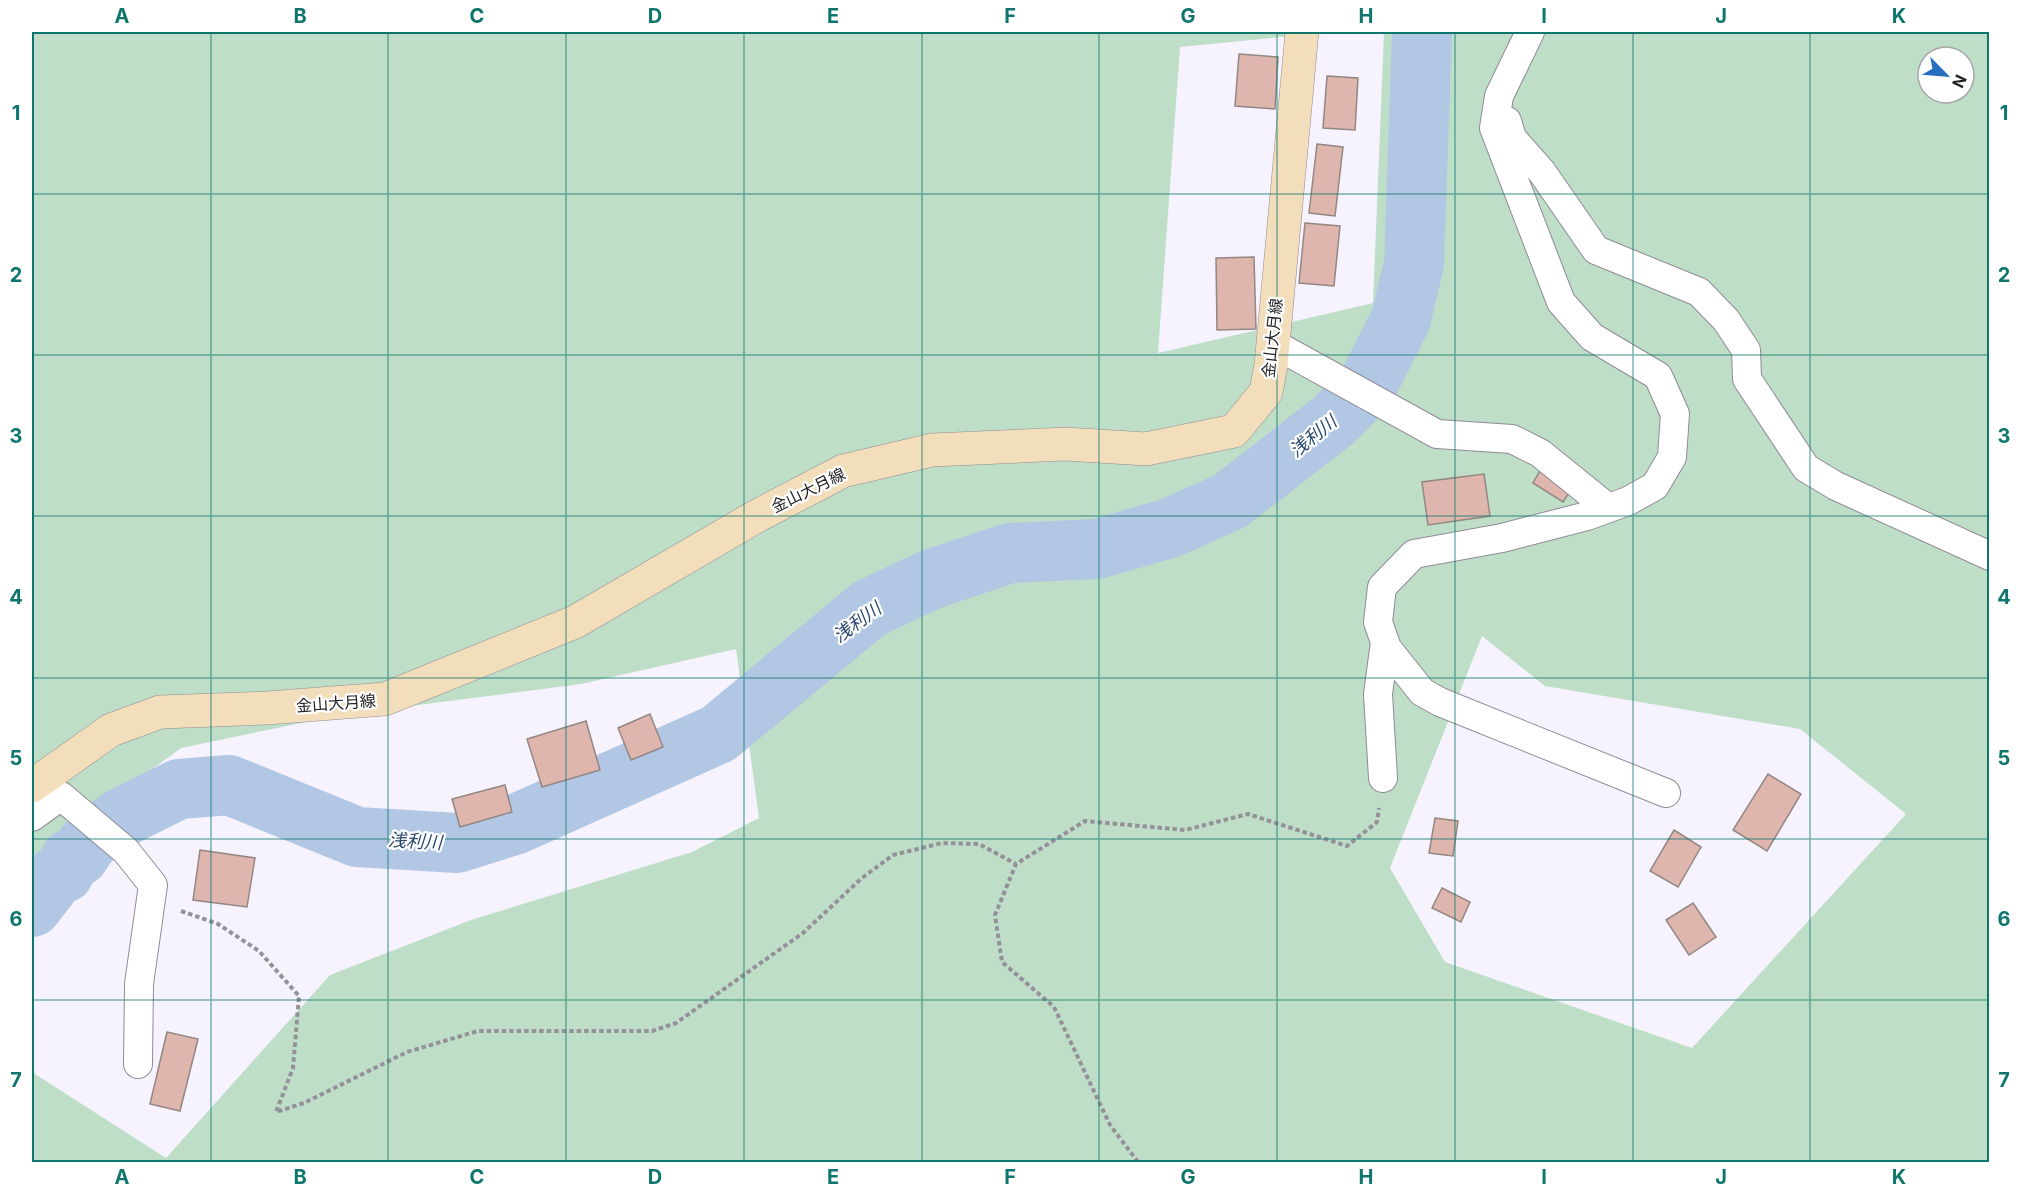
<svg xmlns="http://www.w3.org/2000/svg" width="2021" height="1194" viewBox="0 0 2021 1194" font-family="Inter,'Noto Sans JP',sans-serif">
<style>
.green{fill:#bfdec7;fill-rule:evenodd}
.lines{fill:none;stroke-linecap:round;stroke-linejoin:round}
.river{stroke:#b1c7e4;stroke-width:60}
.building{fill:#deb6ae;stroke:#938784;stroke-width:1.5}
.street-casing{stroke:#8f8b96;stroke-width:30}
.secondary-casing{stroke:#8f8b96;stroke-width:34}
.path{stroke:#949199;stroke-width:4;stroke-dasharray:4.5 3;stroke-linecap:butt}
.street{stroke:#fff;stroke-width:28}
.secondary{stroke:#f3debb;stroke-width:33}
.grid{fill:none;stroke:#0f766e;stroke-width:1.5;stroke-opacity:0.55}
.labels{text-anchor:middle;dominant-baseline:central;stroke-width:4.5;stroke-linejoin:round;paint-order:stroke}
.street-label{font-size:16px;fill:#242226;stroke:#fff}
.water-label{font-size:18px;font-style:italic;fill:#28476f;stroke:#fff}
.neatline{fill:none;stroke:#0f766e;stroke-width:2}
.grid-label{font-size:20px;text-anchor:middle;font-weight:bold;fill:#0f766e}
</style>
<rect width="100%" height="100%" fill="#f7f3fe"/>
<path class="green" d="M 32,32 L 1332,32 L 1180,47 L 1158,353 L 1373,303 L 1384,32 L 1989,32 L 1989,1162 L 32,1162 L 32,1057 L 35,1074 L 166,1158 L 330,975 L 471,920 L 692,852 L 759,818 L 736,649 L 581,684 L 340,715 L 181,748 L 32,857 ZM 1928,57 L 1964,57 L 1964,93 L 1928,93 ZM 1482,636 L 1545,686 L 1800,729 L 1906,814 L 1692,1048 L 1445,962 L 1390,868 Z"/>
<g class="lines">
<path class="river" d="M 32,907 L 56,876 L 64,873 L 70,859 L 79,856 L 89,841 L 121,818 L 179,789 L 229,785 L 357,837 L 457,843 L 514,825 L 718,734 L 870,608 L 932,579 L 1010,553 L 1097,549 L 1170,528 L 1230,501 L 1333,421 L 1366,388 L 1401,319 L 1414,263 L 1422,32"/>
</g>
<path class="building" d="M 1239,54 L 1278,57 L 1275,109 L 1235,106 Z
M 1327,76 L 1358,78 L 1355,130 L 1323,128 Z
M 1317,144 L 1343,147 L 1335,216 L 1309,213 Z
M 1305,223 L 1340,226 L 1334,286 L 1299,283 Z
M 1254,257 L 1256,329 L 1217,330 L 1216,258 Z
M 1545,462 L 1576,482 L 1563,502 L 1533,483 Z
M 1484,474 L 1490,516 L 1428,525 L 1422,482 Z
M 650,714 L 663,747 L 631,760 L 618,728 Z
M 586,721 L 600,770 L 542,787 L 527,739 Z
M 1768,774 L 1801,794 L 1767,851 L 1733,830 Z
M 505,785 L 512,812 L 460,827 L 452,799 Z
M 1435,818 L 1458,821 L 1453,856 L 1429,853 Z
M 1674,830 L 1701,847 L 1678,887 L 1650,871 Z
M 200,850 L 255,858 L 247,907 L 193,900 Z
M 1442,888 L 1470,902 L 1461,922 L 1432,908 Z
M 1693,903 L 1716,937 L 1689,955 L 1666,920 Z
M 167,1032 L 198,1039 L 180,1111 L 150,1104 Z"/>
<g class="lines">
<defs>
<path id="street" d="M 1530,32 L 1499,96 L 1494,128 L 1561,302 L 1592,337 L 1658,376 L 1675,414 L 1672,457 L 1655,486 L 1628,501 L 1587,516 L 1502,538 L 1414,554 L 1382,587 L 1378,622 L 1387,648 L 1422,692 L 1440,702 L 1666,793
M 1507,121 L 1512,138 L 1542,172 L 1596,250 L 1699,292 L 1726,320 L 1746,350 L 1747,379 L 1806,468 L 1836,486 L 1990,556
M 1272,343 L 1437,434 L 1512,439 L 1540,453 L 1608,508
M 1383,778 L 1378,694 L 1385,642
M 32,817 L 61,796 L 126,851 L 153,885 L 139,984 L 138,1064"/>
<path id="secondary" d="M 32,786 L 111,730 L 160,712 L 267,708 L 385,699 L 575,622 L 757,516 L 843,471 L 932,450 L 1066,444 L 1146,449 L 1234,431 L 1266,392 L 1271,365 L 1302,32"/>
</defs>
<use href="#street" class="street-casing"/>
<use href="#secondary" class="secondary-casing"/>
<path class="path" d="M 181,911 L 218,924 L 259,951 L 299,996 L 293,1068 L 276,1112 L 304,1103 L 407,1052 L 478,1031 L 652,1031 L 676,1023 L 803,933 L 862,878 L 893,855 L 942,843 L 979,844 L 1016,864
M 1138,1162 L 1110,1125 L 1054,1007 L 1002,962 L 995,915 L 1016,864 L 1085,821 L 1185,830 L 1248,814 L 1347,846 L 1377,822 L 1379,808"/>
<use href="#street" class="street"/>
<use href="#secondary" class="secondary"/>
</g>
<path class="grid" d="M 211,32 L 211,1162M 388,32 L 388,1162M 566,32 L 566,1162M 744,32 L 744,1162M 922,32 L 922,1162M 1099,32 L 1099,1162M 1277,32 L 1277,1162M 1455,32 L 1455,1162M 1633,32 L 1633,1162M 1810,32 L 1810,1162M 32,194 L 1990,194M 32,355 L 1990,355M 32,516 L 1990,516M 32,678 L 1990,678M 32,839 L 1990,839M 32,1000 L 1990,1000"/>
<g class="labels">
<g class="street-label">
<text transform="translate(1272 338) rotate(-84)">金山大月線</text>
<text transform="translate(808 490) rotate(-26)">金山大月線</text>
<text transform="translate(336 703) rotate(-4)">金山大月線</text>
</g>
<g class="water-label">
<text transform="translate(1313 436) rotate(-39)">浅利川</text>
<text transform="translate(857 622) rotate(-36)">浅利川</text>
<text transform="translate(415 841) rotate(3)">浅利川</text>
</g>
</g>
<rect width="2021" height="1194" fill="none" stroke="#ffffff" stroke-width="66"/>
<g transform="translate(1946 75) rotate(115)"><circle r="28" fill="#ffffff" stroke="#a7a7a8" stroke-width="1.5"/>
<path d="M0-4.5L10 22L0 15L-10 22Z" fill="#266ebe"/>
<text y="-9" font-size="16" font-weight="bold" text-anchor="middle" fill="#242226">N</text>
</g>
<rect x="33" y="33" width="1955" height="1128" class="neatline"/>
<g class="grid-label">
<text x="122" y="23">A</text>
<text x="300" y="23">B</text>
<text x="477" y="23">C</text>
<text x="655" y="23">D</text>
<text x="833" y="23">E</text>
<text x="1010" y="23">F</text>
<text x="1188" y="23">G</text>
<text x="1366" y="23">H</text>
<text x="1544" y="23">I</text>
<text x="1721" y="23">J</text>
<text x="1899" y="23">K</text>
<text x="16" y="120">1</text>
<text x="2004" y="120">1</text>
<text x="16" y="282">2</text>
<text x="2004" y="282">2</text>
<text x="16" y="443">3</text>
<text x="2004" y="443">3</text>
<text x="16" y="604">4</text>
<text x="2004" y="604">4</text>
<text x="16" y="765">5</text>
<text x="2004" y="765">5</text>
<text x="16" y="926">6</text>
<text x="2004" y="926">6</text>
<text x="16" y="1087">7</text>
<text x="2004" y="1087">7</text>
<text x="122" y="1184">A</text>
<text x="300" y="1184">B</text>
<text x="477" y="1184">C</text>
<text x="655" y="1184">D</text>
<text x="833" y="1184">E</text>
<text x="1010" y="1184">F</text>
<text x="1188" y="1184">G</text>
<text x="1366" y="1184">H</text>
<text x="1544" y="1184">I</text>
<text x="1721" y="1184">J</text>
<text x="1899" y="1184">K</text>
</g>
</svg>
